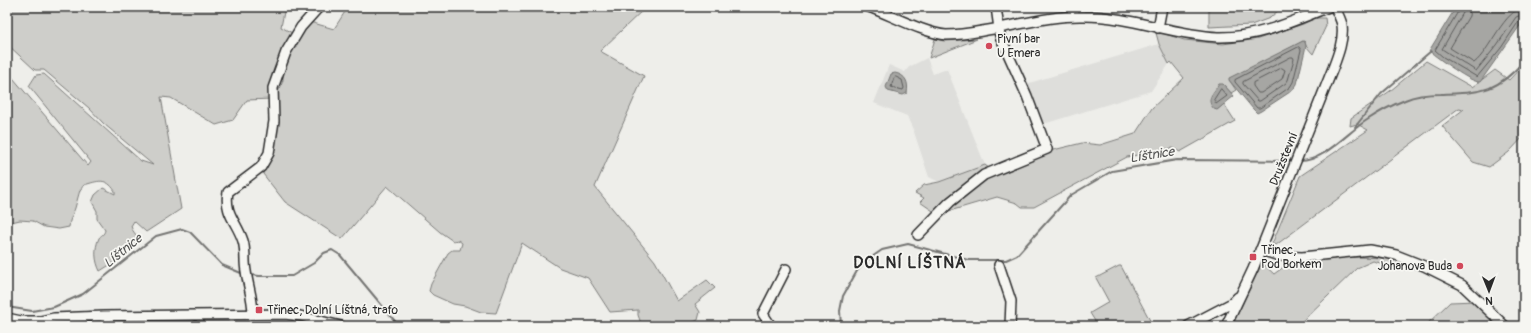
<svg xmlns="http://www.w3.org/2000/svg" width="1531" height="333" viewBox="0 0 1531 333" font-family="Pangolin,sans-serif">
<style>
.built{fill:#dededb}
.green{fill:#cececa;stroke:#7c7c7a}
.water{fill:#a6a6a3;stroke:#757573}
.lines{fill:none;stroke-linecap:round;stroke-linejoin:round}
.shore{stroke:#5c5c5b;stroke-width:1}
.stream{stroke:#757573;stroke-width:2}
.minor-casing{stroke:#2b2b2b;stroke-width:12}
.minor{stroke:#f6f6f2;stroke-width:9}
.poi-dot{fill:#d1495b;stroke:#f6f6f2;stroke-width:1.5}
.labels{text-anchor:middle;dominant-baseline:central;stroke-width:3.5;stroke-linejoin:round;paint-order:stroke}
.poi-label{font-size:12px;fill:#2b2b2b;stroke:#f6f6f2;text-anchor:start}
.street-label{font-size:12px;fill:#2b2b2b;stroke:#f6f6f2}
.water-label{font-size:13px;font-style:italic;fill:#565655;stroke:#f6f6f2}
.district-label{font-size:16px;font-weight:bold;letter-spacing:1px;fill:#2b2b2b;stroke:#f6f6f2}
</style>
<rect width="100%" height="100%" fill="#eeeeea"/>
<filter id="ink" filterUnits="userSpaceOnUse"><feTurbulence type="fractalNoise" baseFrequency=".025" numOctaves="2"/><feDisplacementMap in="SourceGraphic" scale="8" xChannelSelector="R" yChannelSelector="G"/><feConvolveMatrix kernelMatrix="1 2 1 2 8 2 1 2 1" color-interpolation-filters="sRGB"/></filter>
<g filter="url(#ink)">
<path class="built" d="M 1159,44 L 1169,64 L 1151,91 L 1047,123 L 1040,121 L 1026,84 Z
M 927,58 L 933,74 L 947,69 L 985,165 L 939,182 L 929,177 L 914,132 L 907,116 L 874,103 L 889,65 L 905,72 L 909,67 Z"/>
<path class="green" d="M 7,7 L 285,7 L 281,27 L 294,34 C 281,56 268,72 271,99 L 247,100 L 233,120 L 216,125 L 171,98 L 161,97 L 181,209 L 146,232 L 134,221 L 131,226 C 132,232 137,234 138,239 L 136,242 L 113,263 L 100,271 C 95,261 94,249 99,238 C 101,235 104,235 105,230 L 97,219 L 97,211 L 92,202 L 95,195 L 103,188 L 115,194 L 115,191 C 106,177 98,181 84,185 L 80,190 L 75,208 L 70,221 L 69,227 L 59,229 L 44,227 L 33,221 L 20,220 L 7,223 L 7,71 L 88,166 L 91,162 L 29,86 L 36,75 L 44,74 L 141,161 L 153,165 L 104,124 L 89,108 L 44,70 L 35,70 L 7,44 Z
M 348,7 L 646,7 L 600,51 L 644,76 L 595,187 L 655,261 L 677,301 L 707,280 L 715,288 L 695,304 L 700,312 L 698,320 L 685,326 L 642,326 L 638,315 L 638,310 L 610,312 L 588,278 L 560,268 L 522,243 L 496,313 L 481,312 L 465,306 L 453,304 L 433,295 L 429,291 L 431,284 L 448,253 L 452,250 L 460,250 L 462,243 L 458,240 L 453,241 L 440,232 L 387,186 L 342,239 L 285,202 L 263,174 L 272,144 L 275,88 L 280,89 L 283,80 L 283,64 L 297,36 L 310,22 L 334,29 Z
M 1209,7 L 1282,7 L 1270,18 L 1251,25 L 1209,27 Z
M 1315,18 L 1325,18 L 1326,26 L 1313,54 L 1306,46 L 1305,42 L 1303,41 L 1229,80 L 1236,90 L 1231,93 L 1223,84 L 1217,110 L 1224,104 L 1235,121 L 1180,152 L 1173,148 L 1127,157 L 1034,207 L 1022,207 L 1017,203 L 997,197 L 953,210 L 936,213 L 920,202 L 924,198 L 915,193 L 924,185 L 939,182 L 985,165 L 994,172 L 1049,151 L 1082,143 L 1100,145 L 1135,134 L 1152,108 L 1184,78 L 1171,62 L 1169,64 L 1159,44 L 1156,33 L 1159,32 L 1184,40 L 1223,44 L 1258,39 L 1303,24 Z
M 935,39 L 944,41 L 977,39 L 929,58 Z
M 1426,61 L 1472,87 L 1495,70 L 1509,80 L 1524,64 L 1524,136 L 1509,152 L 1489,167 L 1473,162 L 1442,126 L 1464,109 L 1459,108 L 1276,245 L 1272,244 L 1300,176 L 1368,130 L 1357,124 L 1350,126 L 1351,118 L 1390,91 Z
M 1356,257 L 1387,258 L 1406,270 L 1373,261 L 1357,268 L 1297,326 L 1232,326 L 1262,263 L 1274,274 L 1296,258 Z
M 1119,266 L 1121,266 L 1153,326 L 1098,326 L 1090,313 L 1109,302 L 1096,278 Z
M 1476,301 L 1501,326 L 1425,326 L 1450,302 Z"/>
<path class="water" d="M 1456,7 L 1524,7 L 1524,20 L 1480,82 C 1471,83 1438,58 1429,51 Z
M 1303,41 L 1305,42 L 1306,46 L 1297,84 L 1293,90 L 1261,111 L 1257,113 L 1253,109 L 1229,80 L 1229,78 Z
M 895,73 C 906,75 909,83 907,93 L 903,95 L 888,91 L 886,87 L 891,74 Z
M 1219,84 L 1223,84 L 1234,96 L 1217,110 L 1214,109 C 1205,99 1213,94 1219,84 Z"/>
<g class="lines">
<path class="shore" d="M 1459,7 L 1459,10 L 1435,50 L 1443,57 L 1477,77 L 1501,48 L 1519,21 L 1524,19
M 1464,7 L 1463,13 L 1442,49 L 1476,71 L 1497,45 L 1516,17 L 1524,14
M 1470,7 L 1469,16 L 1450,48 L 1474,63 C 1490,51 1504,9 1524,8
M 1299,47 L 1301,50 L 1293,82 L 1290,87 L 1260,108 L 1257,108 L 1235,82 L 1235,80 Z
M 1291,57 L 1293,57 L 1294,59 L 1288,80 L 1286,83 L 1260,101 L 1258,101 L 1243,84 L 1243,82 Z
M 1282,68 L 1285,70 L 1282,79 L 1261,93 L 1258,93 L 1253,86 L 1253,83 Z
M 896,77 L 902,80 L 904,88 L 903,90 L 891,87 L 894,78 Z
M 1221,89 L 1227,96 L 1216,104 L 1214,100 Z"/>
<path class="stream" d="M 1355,127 L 1381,94 L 1431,51
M 1299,161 C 1323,162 1348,132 1367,120 C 1379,112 1392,105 1405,100 C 1416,95 1429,94 1441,94 C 1481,92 1496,93 1524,61
M 252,275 L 259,276 L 292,276 L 314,263 L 324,253 L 332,250 L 340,255 L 399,326
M 7,307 L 32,311 L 54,307 L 83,294 L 156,236 L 182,229 L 190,232 L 222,265 L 241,273
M 841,326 L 840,311 L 843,296 L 857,271 L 866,261 L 882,250 L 908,244 L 968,260 L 1006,260 L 1017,255 L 1071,195 L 1112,171 L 1177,160 L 1292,161"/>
<defs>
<path id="minor" d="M 869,7 C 891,15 924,33 946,35 C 958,35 971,33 982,31 C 1016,26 1050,15 1084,16 C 1130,16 1173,35 1218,37 C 1257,38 1294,21 1329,7
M 1158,28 L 1162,7
M 918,235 L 950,202 L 984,175 L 1047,149 L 1027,96 L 1000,36 L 996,7
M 1260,250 L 1280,256 L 1302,257 L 1370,250 L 1396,255 L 1424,266 L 1462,285 L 1505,326
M 999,265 L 1011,301 L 1010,326
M 253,314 C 253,299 248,286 246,271 C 244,262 246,250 243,241 C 237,222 224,214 228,192 L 261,167 L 269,153 L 274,121 L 273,88 L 278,74 L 286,52 L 301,27 L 319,7
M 104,316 L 109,326
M 7,318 L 21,321 L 40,321 L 54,318 L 104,316 L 285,314 L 300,316 L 341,326
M 771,326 L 763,314 L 786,269
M 1188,326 L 1232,303 L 1238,297
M 1226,326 L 1253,269 L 1333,68 C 1338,55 1344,39 1342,25 C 1341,19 1337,13 1335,7"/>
</defs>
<use href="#minor" class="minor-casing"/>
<use href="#minor" class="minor"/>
</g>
</g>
<g class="poi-dot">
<circle cx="989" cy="46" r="4"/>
<rect x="1249" y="253" width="8" height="8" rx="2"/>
<circle cx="1460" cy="266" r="4"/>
<rect x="255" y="306" width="8" height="8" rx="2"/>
</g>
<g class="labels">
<g class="poi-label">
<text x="997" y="39">Pivní bar<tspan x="997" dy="14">U Emera</tspan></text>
<text x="1261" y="250">Třinec,<tspan x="1261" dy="14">Pod Borkem</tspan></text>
<text x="1452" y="266" text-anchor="end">Johanova Buda</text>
<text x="267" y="310">Třinec, Dolní Líštná, trafo</text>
</g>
<g class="street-label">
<text transform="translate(1284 159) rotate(-68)">Družstevní</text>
</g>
<g class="water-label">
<text transform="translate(1152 155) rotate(-9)">Líštnice</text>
<text transform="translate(123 251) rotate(-39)">Líštnice</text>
</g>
<g class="district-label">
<text x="910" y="263">DOLNÍ LÍŠTNÁ</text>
</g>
</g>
<rect width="1531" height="333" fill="none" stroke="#f6f6f2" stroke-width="24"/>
<rect x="12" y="12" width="1507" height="309" fill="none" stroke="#2b2b2b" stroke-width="1.5" filter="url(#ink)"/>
<g transform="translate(1489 291) rotate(179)" stroke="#f6f6f2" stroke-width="3" paint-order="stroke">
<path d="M0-3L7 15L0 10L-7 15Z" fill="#2b2b2b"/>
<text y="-6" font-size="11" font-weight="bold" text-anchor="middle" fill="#2b2b2b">N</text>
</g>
</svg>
